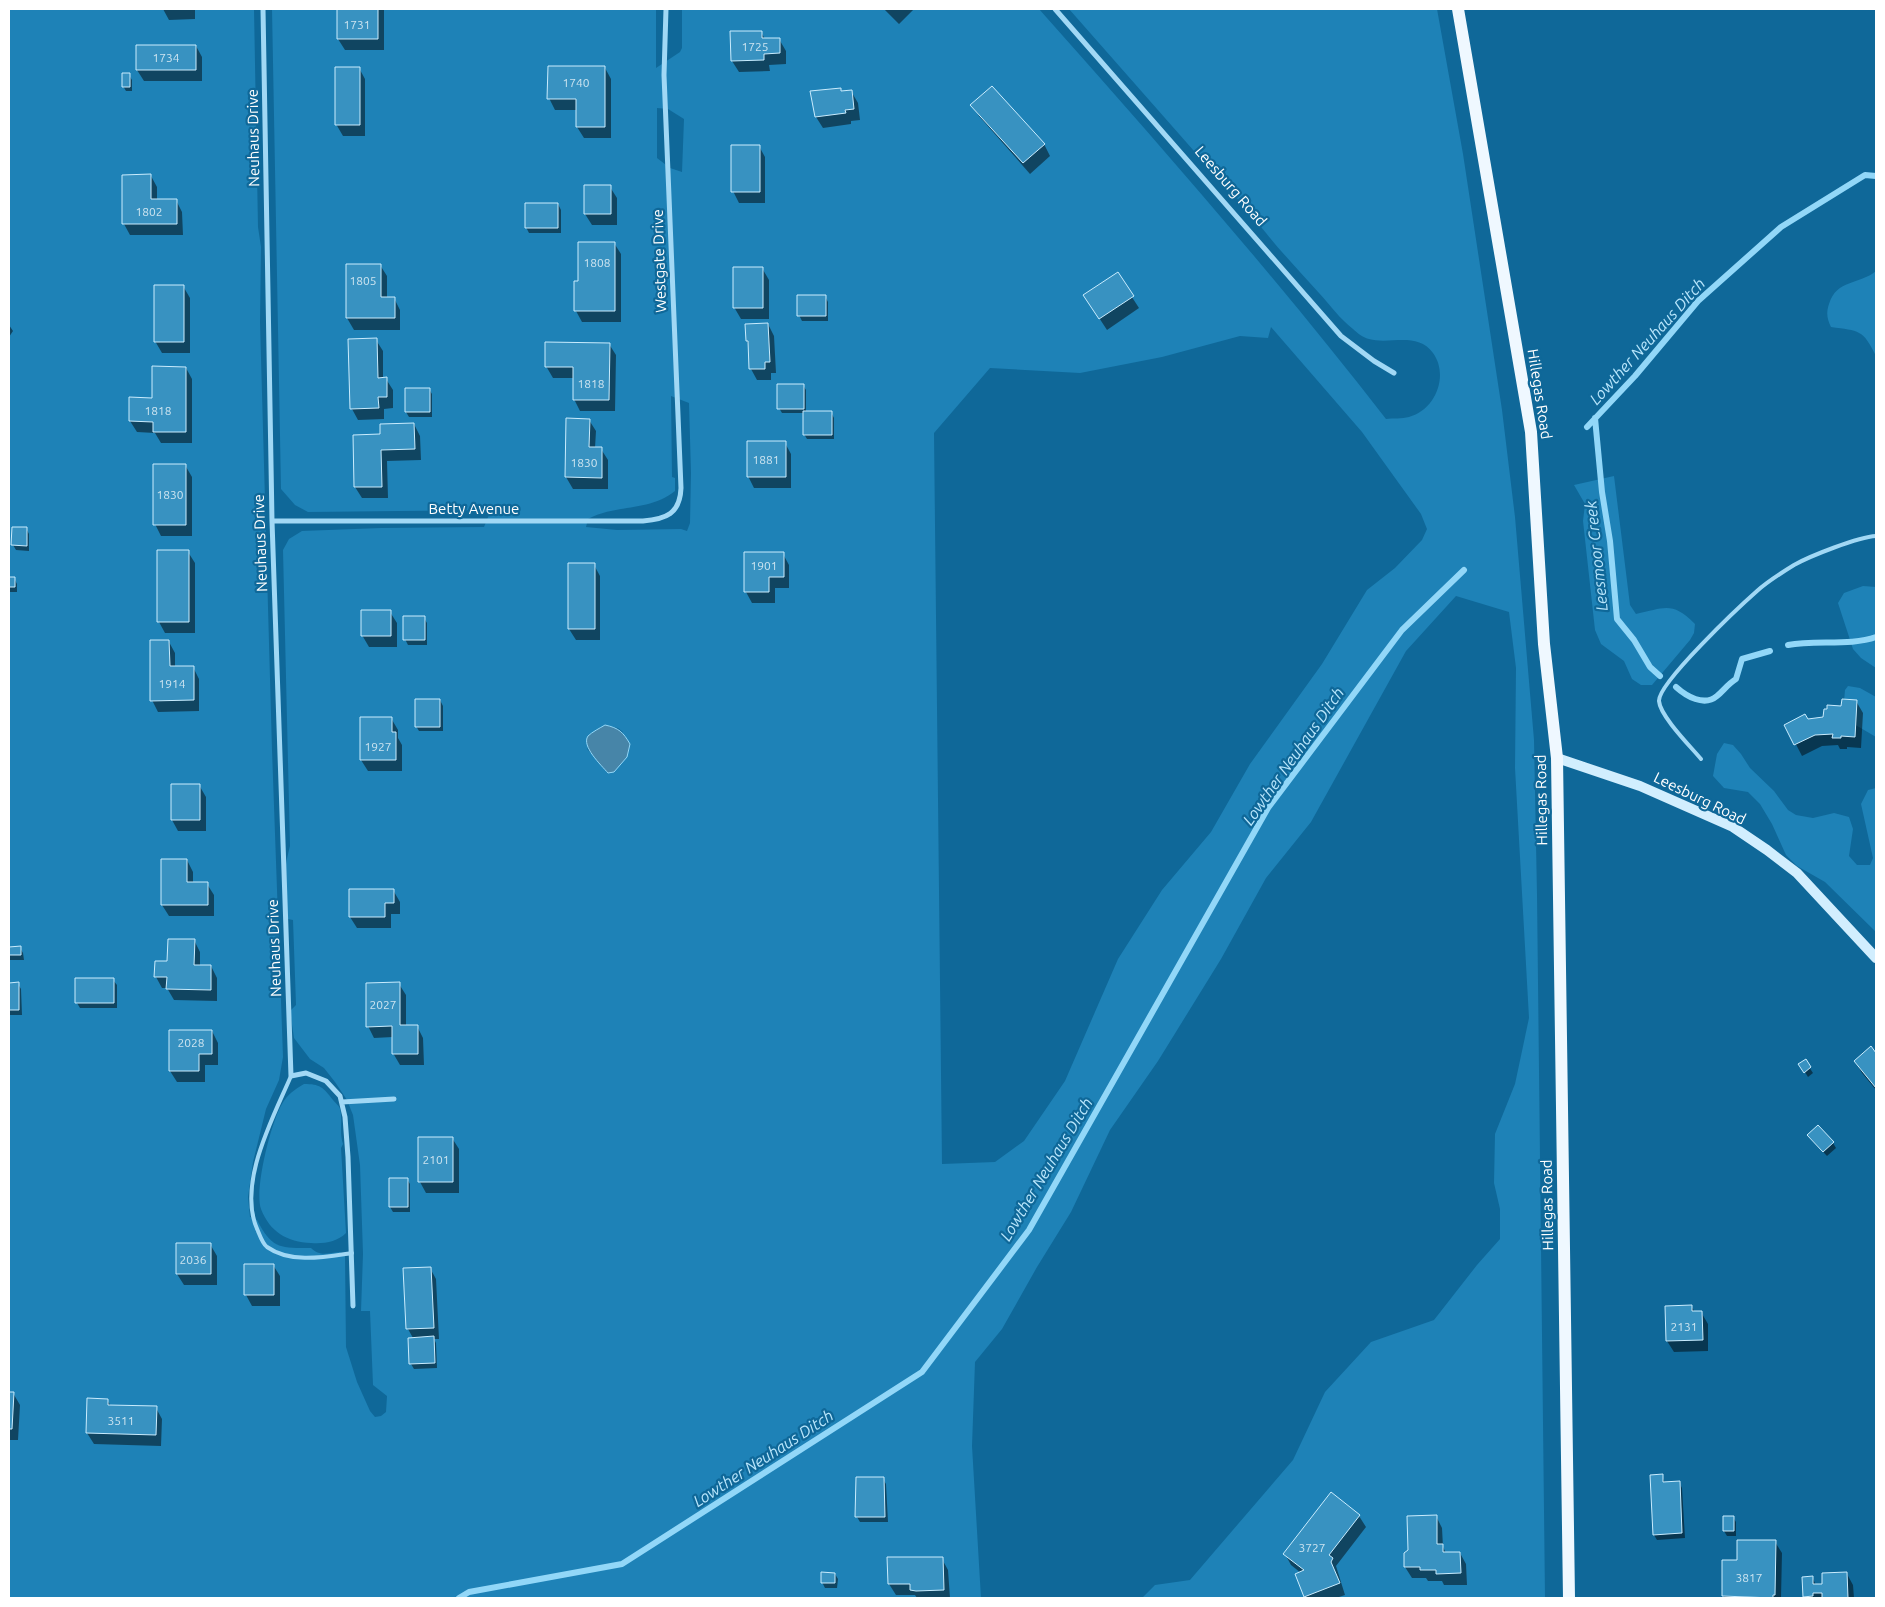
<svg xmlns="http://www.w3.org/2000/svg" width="1885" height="1607" viewBox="0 0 1885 1607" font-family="Ubuntu,sans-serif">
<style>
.green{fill:#1e82b7;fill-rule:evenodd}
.water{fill:#4785a8;stroke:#92d7f8}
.shadow{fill:#0007}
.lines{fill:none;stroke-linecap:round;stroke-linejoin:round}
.stream{stroke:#92d7f8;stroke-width:6}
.building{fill:#3892c1;stroke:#c9ecfe}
.lane{stroke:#a1d8f5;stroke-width:4}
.street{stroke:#a1d8f5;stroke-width:5}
.secondary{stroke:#d1eefe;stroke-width:10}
.primary{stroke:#eff8ff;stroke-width:12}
.labels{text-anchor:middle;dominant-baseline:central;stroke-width:4.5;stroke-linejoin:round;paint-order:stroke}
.number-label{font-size:12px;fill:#cde4f0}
.street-label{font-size:15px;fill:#fff;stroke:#0f6899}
.water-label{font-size:16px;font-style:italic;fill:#b9e6fc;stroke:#0f6899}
</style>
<rect width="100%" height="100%" fill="#0f6899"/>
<path class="green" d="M 9,9 L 254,9 L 258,227 L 261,247 L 260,322 L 272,750 L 283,1057 L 279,1080 L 266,1109 L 253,1162 L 248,1197 L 250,1217 L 257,1220 C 272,1249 280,1248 311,1248 C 320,1257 328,1253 340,1252 L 345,1256 L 346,1347 L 357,1382 L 370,1411 L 375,1417 L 381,1416 L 386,1412 L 387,1396 L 373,1385 L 370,1311 L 361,1311 L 363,1254 L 360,1165 L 353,1115 L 347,1100 L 335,1082 L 324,1068 L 310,1059 L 294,1038 L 290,1011 L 296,1005 L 293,920 L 288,919 C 280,895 284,869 290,846 L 283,550 L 289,539 L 302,531 L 381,528 L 484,527 L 491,510 L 308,512 L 295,505 L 281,489 L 272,9 L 656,9 L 656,68 L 680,52 L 682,48 L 682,9 L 1039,9 C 1158,143 1276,277 1386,419 C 1393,418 1402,419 1409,417 C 1436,410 1449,375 1433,353 C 1417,331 1390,345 1369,339 C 1364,338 1357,333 1353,329 C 1340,319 1330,305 1319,293 C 1301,273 1283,254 1266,233 C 1250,214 1235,194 1216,176 L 1069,9 L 1437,9 L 1463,154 L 1502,410 L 1515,517 L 1534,740 L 1537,894 L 1545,1598 L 1142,1598 L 1155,1585 L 1190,1580 L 1293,1460 L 1325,1392 L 1371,1342 L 1434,1320 L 1477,1265 L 1500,1239 L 1500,1209 L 1494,1183 L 1495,1134 L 1515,1084 L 1529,1018 L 1515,768 L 1516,668 L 1509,612 L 1456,596 L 1406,651 L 1311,822 L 1266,878 L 1221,959 L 1158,1061 L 1110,1130 L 1071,1212 L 1037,1267 L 1002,1329 L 975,1362 L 972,1446 L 981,1598 L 9,1598 ZM 657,108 L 668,109 L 684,119 L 682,172 L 670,168 L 657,158 ZM 1271,327 L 1362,432 L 1421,514 L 1427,529 L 1422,540 L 1395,568 L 1367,590 L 1322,664 L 1250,764 L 1211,832 L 1162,890 L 1118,959 L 1065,1081 L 1024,1141 L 995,1162 L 942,1164 L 934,433 L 990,368 L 1080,373 L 1162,357 L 1240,336 L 1268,338 ZM 671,396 L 689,403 L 691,473 L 690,523 L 687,531 L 681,529 L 617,530 L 586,527 L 588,519 C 615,504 649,512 675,491 L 675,478 L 672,477 ZM 605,725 L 618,728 L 623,732 L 597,759 L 587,749 Z
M 1876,271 L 1876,356 C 1863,329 1859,331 1831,327 C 1827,319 1826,313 1829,304 C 1837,279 1859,285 1876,271 Z
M 1614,476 L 1630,605 L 1636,614 C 1665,608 1672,601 1695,624 L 1694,633 L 1690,640 L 1652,685 L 1641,685 L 1632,679 L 1624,661 L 1601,644 L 1595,630 L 1583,521 L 1585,504 L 1574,485 Z
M 1863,586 L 1876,587 L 1876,668 L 1861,658 L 1853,649 L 1838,603 L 1844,593 Z
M 1848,686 L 1860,688 L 1876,697 L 1876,737 L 1847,720 L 1843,713 L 1845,690 Z
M 1724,743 L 1733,745 L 1741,754 L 1750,768 L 1774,791 L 1788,810 L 1796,815 L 1813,818 L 1834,813 L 1849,817 L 1853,829 L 1849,856 L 1857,865 L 1870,865 L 1873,858 L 1861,804 L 1868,790 L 1876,788 L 1876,932 L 1825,882 L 1797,866 L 1786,855 L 1772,824 L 1760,804 L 1748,792 L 1724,788 L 1713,776 L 1717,754 Z
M 304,1084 C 320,1084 323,1087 333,1100 C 335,1103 339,1105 340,1109 C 343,1120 339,1133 343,1144 L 341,1148 L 346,1233 C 337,1242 324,1244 311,1243 C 287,1242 270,1232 261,1209 C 254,1190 271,1122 282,1104 C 287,1095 295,1089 304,1084 Z"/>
<path class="water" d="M 605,725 C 619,728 623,732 630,744 L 627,757 L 614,772 L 608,773 C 601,765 581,746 588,736 C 592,732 600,728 605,725 Z"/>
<path class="shadow" d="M 163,9 L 195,9 L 195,19 L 169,20 Z
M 338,9 L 384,9 L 384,50 L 345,50 L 338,39 Z
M 884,9 L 914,9 L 899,24 Z
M 761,32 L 765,39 L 779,39 L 786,51 L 786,64 L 769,65 L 770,71 L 739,72 L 732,61 Z
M 196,46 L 202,57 L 202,81 L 144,81 L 137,70 Z
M 359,68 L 365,79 L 365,136 L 343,136 L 336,124 Z
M 605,68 L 611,79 L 611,138 L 584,138 L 577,127 L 577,110 L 555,110 L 549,98 Z
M 129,75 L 132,80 L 132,91 L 126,91 L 123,86 Z
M 840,89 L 842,92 L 851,91 L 858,103 L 860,120 L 851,121 L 851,124 L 823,128 L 816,117 Z
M 972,105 L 1044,144 L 1050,156 L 1030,174 L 979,116 Z
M 759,146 L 765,157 L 765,203 L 739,203 L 733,191 Z
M 151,176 L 157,187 L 157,200 L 176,200 L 182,212 L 183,235 L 130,235 L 124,224 Z
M 610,187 L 617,198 L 617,225 L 592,225 L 585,214 Z
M 558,204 L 561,210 L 561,233 L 529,233 L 526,227 Z
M 614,243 L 621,254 L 621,322 L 582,322 L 576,311 L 580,283 Z
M 347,265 L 380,265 L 387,276 L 387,298 L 394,298 L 400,310 L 400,330 L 354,330 L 347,318 Z
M 762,268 L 769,280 L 769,319 L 741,319 L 734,307 Z
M 1117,274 L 1139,308 L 1107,330 L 1092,307 Z
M 183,286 L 190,298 L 190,353 L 162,353 L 155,341 Z
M 825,296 L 828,302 L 828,321 L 802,321 L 799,315 Z
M 768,324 L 774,336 L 776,373 L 771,373 L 771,380 L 757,380 L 751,369 L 749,345 L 747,341 Z
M 9,325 L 13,331 L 9,337 Z
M 376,340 L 383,351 L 383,379 L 386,379 L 393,390 L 393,408 L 384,409 L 384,419 L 358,420 L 352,409 Z
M 609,344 L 616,355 L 615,411 L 580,411 L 574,399 L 574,378 L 553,378 L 546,366 Z
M 186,368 L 192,379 L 192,443 L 161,443 L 155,433 L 137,432 L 130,421 L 130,399 L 153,399 Z
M 803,385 L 806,390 L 806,412 L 831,412 L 834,418 L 834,439 L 807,439 L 804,434 L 804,413 L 782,413 L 779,408 Z
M 429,389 L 432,394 L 432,417 L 409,417 L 406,412 Z
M 567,420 L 589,420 L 596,431 L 595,448 L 601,449 L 608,460 L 608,489 L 573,489 L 566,477 Z
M 414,424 L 420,436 L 421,460 L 387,461 L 388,498 L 362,498 L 355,487 L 382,435 Z
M 785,443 L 791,454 L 791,488 L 754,488 L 748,476 Z
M 185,465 L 192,477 L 192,536 L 161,536 L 155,524 Z
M 26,528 L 29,534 L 29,551 L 16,550 L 13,545 Z
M 188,552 L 195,563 L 195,633 L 165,633 L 159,622 Z
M 783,554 L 789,565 L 789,588 L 775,588 L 775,603 L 752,603 L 746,592 Z
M 594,565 L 600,576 L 600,640 L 576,640 L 569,629 Z
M 9,578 L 14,578 L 17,584 L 17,592 L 9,592 Z
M 390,612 L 397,623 L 397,647 L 369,647 L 362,635 Z
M 424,618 L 427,623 L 427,645 L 408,645 L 405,639 Z
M 169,642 L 175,653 L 175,667 L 193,667 L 199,679 L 199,711 L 158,712 L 152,700 Z
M 440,700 L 443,706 L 443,731 L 419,731 L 416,726 Z
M 1856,701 L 1863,713 L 1861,748 L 1847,747 L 1847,749 L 1840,749 L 1838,745 L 1822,746 L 1802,756 L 1786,725 L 1825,718 L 1842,707 Z
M 391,718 L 398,730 L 398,738 L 402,745 L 402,771 L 368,771 L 361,760 Z
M 199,785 L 206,797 L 206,831 L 178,831 L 172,820 Z
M 187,860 L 193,872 L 193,884 L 207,884 L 214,895 L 214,916 L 169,916 L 162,905 Z
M 393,890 L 400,902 L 400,914 L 391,914 L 391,928 L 357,928 L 350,917 Z
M 194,940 L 200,952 L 200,966 L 211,966 L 217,978 L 217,1001 L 174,1000 L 167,988 L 162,988 L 156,977 L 156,962 L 168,963 Z
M 9,948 L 20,948 L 23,953 L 24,960 L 9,960 Z
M 113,980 L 117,985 L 117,1008 L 80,1008 L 77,1003 Z
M 9,984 L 18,984 L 21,989 L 22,1015 L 9,1015 Z
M 399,984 L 406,995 L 406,1026 L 417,1026 L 423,1038 L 424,1065 L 400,1065 L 393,1053 L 393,1037 L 374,1038 L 368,1026 Z
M 212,1031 L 218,1043 L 218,1065 L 205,1065 L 205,1082 L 177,1082 L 170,1071 Z
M 1871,1048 L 1876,1054 L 1876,1090 L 1862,1073 L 1855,1061 Z
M 1805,1061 L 1813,1073 L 1808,1077 L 1800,1064 Z
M 452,1138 L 459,1149 L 459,1193 L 426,1193 L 420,1182 Z
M 1812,1140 L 1833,1143 L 1836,1148 L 1827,1156 Z
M 407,1179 L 410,1184 L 410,1212 L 393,1212 L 390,1207 Z
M 177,1244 L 210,1244 L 217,1256 L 217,1285 L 184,1285 L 177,1274 Z
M 273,1265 L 280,1276 L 280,1306 L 252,1306 L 246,1295 Z
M 430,1268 L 436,1279 L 439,1339 L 434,1339 L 436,1343 L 437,1368 L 414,1369 L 411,1364 L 413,1338 L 408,1329 Z
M 1691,1306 L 1695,1312 L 1701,1312 L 1708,1324 L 1708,1351 L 1674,1352 L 1667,1341 Z
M 9,1393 L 13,1393 L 20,1405 L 18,1440 L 9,1440 Z
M 88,1399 L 107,1400 L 111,1406 L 156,1408 L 162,1419 L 161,1446 L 94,1444 L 87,1433 Z
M 1662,1476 L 1665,1483 L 1679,1482 L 1682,1488 L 1685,1538 L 1657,1540 L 1654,1535 Z
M 857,1479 L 883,1479 L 886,1484 L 888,1522 L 860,1522 L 857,1517 Z
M 1359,1516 L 1366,1527 L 1336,1566 L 1345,1595 L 1336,1598 L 1306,1598 L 1296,1575 L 1301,1573 L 1291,1565 L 1285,1554 Z
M 1436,1516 L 1442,1528 L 1443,1547 L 1446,1553 L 1460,1553 L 1466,1564 L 1467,1585 L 1444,1585 L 1442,1581 L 1428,1581 L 1426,1578 L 1412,1578 L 1405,1567 Z
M 1733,1517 L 1736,1522 L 1736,1536 L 1727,1536 L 1724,1531 Z
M 1775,1542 L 1782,1553 L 1781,1598 L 1724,1598 L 1723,1562 L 1739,1562 Z
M 942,1559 L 948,1570 L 950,1598 L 917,1598 L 915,1595 L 896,1595 L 889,1584 Z
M 835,1574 L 838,1579 L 837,1588 L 825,1588 L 822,1582 Z
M 1847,1574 L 1853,1585 L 1854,1598 L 1805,1598 L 1804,1596 L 1812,1577 L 1816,1585 L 1823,1585 Z"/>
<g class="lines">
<path class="stream" d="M 1595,418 L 1602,492 L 1610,541 L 1617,619 L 1634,640 L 1650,667 L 1660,676
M 1587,427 L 1635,376 L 1698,301 L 1781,227 L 1865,175 L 1876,176
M 1788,645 C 1816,640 1851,646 1876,637
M 1676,687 C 1686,696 1704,707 1717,696 C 1724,690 1728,684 1736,679 L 1742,659 L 1770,651
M 459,1598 L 469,1592 L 622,1564 L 922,1372 L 1029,1230 L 1268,808 L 1402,630 L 1464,570"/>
</g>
<path class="building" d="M 337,9 L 378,9 L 378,39 L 337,39 Z
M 730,31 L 762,31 L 762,38 L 780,38 L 780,53 L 764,54 L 764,60 L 731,61 Z
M 136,45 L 196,45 L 196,70 L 136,70 Z
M 548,66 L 605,66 L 605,127 L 576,127 L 576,99 L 547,99 Z
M 335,67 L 360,67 L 360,125 L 335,125 Z
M 122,73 L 130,73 L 130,87 L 122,87 Z
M 992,86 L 1045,144 L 1023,163 L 970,105 Z
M 841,88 L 841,91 L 852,90 L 854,109 L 845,110 L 846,113 L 815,117 L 810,91 Z
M 731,145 L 760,145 L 760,192 L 731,192 Z
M 151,174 L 151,199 L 177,199 L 177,224 L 122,224 L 122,175 Z
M 584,185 L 611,185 L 611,214 L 584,214 Z
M 525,203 L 558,203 L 558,228 L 525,228 Z
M 578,242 L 615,242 L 615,311 L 574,311 L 574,281 L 578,281 Z
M 346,264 L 381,264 L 381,297 L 395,297 L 395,318 L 346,318 Z
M 733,267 L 763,267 L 763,308 L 733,308 Z
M 1118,272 L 1134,296 L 1099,319 L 1083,295 Z
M 154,285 L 184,285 L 184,342 L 154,342 Z
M 797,295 L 826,295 L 826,316 L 797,316 Z
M 768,323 L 770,362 L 765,362 L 765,369 L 749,369 L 748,341 L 746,341 L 745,324 Z
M 377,338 L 378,378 L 387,377 L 387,397 L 378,397 L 379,408 L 350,409 L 348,339 Z
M 545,342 L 610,343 L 609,400 L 573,400 L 573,367 L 545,367 Z
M 152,366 L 186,367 L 186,432 L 153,432 L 153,422 L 129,421 L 129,397 L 152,398 Z
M 777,384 L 804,384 L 804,409 L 777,409 Z
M 405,388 L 430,388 L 430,412 L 405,412 Z
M 803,411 L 832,411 L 832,435 L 803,435 Z
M 566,418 L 590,419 L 589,447 L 602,447 L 602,478 L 565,477 Z
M 414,423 L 415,449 L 381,450 L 382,487 L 354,487 L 353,435 L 380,434 L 380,424 Z
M 747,441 L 786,441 L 786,477 L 747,477 Z
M 153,464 L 186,464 L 186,525 L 153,525 Z
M 12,527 L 27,527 L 27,546 L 11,545 Z
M 157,550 L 189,550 L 189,622 L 157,622 Z
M 744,552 L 784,552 L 784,577 L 769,577 L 769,592 L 744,592 Z
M 568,563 L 595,563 L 595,629 L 568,629 Z
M 9,577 L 15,577 L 15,587 L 9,587 Z
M 361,610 L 391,610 L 391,636 L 361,636 Z
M 403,616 L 425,616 L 425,640 L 403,640 Z
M 150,640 L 169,640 L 170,666 L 194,666 L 194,700 L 150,701 Z
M 415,699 L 440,699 L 440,727 L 415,727 Z
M 1842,699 L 1857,700 L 1855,737 L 1841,736 L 1841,738 L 1832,738 L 1833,734 L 1815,735 L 1794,745 L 1784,725 L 1805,714 L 1808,719 L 1823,717 L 1824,709 L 1827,709 L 1827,705 L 1841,706 Z
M 360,717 L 392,717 L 392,732 L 396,732 L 396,760 L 360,760 Z
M 171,784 L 200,784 L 200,820 L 171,820 Z
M 161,859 L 187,859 L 187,882 L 208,882 L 208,905 L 161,905 Z
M 349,889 L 394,889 L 394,903 L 385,903 L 385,917 L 349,917 Z
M 168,939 L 195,939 L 194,965 L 211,965 L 211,990 L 166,989 L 167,977 L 154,977 L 155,961 L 167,961 Z
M 21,946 L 21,955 L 9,955 L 9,947 Z
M 75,978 L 114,978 L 114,1003 L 75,1003 Z
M 19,982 L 19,1010 L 9,1010 L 9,983 Z
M 400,982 L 400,1025 L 418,1025 L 418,1054 L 392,1054 L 392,1026 L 366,1027 L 366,983 Z
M 169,1030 L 212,1030 L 212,1054 L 199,1054 L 199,1071 L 169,1071 Z
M 1871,1046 L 1876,1053 L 1876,1088 L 1854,1061 Z
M 1806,1059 L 1811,1067 L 1804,1073 L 1798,1064 Z
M 1818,1125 L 1834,1142 L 1823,1152 L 1807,1135 Z
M 418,1137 L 453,1137 L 453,1182 L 418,1182 Z
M 389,1178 L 408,1178 L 408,1207 L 389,1207 Z
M 176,1243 L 211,1243 L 211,1274 L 176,1274 Z
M 244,1264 L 274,1264 L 274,1295 L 244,1295 Z
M 431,1267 L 434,1328 L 406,1329 L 403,1268 Z
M 1692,1305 L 1692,1311 L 1702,1311 L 1703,1340 L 1666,1341 L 1665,1306 Z
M 434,1336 L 435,1363 L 409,1364 L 408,1338 Z
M 9,1392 L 14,1392 L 12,1429 L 9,1429 Z
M 87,1398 L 108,1399 L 108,1405 L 157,1406 L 156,1435 L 86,1433 Z
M 1663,1474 L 1663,1482 L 1680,1481 L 1682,1533 L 1653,1535 L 1650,1475 Z
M 856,1477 L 884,1477 L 885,1517 L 855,1517 Z
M 1331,1492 L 1360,1515 L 1329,1555 L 1333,1558 L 1331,1562 L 1340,1583 L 1304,1597 L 1295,1574 L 1304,1570 L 1283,1554 Z
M 1437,1515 L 1437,1544 L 1443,1544 L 1443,1552 L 1460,1552 L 1461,1573 L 1436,1574 L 1436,1570 L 1420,1570 L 1420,1567 L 1404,1567 L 1404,1553 L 1408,1550 L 1407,1516 Z
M 1723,1516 L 1734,1516 L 1734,1531 L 1723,1531 Z
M 1737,1540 L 1776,1540 L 1775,1595 L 1773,1595 L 1773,1598 L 1722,1596 L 1722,1560 L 1737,1560 Z
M 887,1557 L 943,1557 L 944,1590 L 916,1591 L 910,1590 L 910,1584 L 888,1584 Z
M 821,1572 L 835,1573 L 835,1583 L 821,1583 Z
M 1847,1572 L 1848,1598 L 1822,1598 L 1822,1593 L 1813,1593 L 1813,1596 L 1803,1597 L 1802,1577 L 1813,1576 L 1813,1584 L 1822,1584 L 1822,1573 Z"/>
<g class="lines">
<path class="lane" d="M 1701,759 C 1691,747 1660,716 1659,701 C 1658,683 1740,606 1757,591 C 1768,581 1781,573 1794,565 C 1810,556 1858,537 1876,536
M 291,1076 C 273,1118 236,1185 258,1231 C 260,1236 263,1244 267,1247 C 291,1264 325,1257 352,1253"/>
<path class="street" d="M 263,9 L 272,521 L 291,1076 L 306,1073 L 326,1081 L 340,1096 L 345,1117 L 348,1157 L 353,1306
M 1055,9 L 1341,336 L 1374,361 L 1394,373
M 272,521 L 643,521 C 666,519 680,514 681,488 L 664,75 L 666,9
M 342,1102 L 394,1099"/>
<path class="secondary" d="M 1557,758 L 1640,786 L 1733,827 L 1767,850 L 1797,873 L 1876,958"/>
<path class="primary" d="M 1458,9 L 1531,432 L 1544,644 L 1557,758 L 1569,1598"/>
</g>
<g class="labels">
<g class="number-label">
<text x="357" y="24">1731</text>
<text x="755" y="46">1725</text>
<text x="166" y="57">1734</text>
<text x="576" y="82">1740</text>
<text x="149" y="211">1802</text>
<text x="597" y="262">1808</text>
<text x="363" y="280">1805</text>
<text x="591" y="383">1818</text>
<text x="158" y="410">1818</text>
<text x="766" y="459">1881</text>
<text x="584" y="462">1830</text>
<text x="170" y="494">1830</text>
<text x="764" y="565">1901</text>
<text x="172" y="683">1914</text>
<text x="378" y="746">1927</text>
<text x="383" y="1004">2027</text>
<text x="191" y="1042">2028</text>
<text x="436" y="1159">2101</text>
<text x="193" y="1259">2036</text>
<text x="1684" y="1326">2131</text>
<text x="121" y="1420">3511</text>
<text x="1312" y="1547">3727</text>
<text x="1749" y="1577">3817</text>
</g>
<g class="street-label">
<text transform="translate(253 138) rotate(-91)">Neuhaus Drive</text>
<text transform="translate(1231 186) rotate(49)">Leesburg Road</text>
<text transform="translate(659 261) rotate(-92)">Westgate Drive</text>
<text transform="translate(1540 394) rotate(81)">Hillegas Road</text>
<text x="474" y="508">Betty Avenue</text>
<text transform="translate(260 543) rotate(-92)">Neuhaus Drive</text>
<text transform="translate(1700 798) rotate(26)">Leesburg Road</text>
<text transform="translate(1541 800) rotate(-91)">Hillegas Road</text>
<text transform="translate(274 948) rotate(-92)">Neuhaus Drive</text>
<text transform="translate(1547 1205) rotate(-91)">Hillegas Road</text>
</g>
<g class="water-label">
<text transform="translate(1647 341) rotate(-48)">Lowther Neuhaus Ditch</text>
<text transform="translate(1596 556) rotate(-96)">Leesmoor Creek</text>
<text transform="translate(1293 756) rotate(-55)">Lowther Neuhaus Ditch</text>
<text transform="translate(1046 1169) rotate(-59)">Lowther Neuhaus Ditch</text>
<text transform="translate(763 1458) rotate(-33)">Lowther Neuhaus Ditch</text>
</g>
</g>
<rect width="1885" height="1607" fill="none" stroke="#ffffff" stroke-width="20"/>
</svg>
